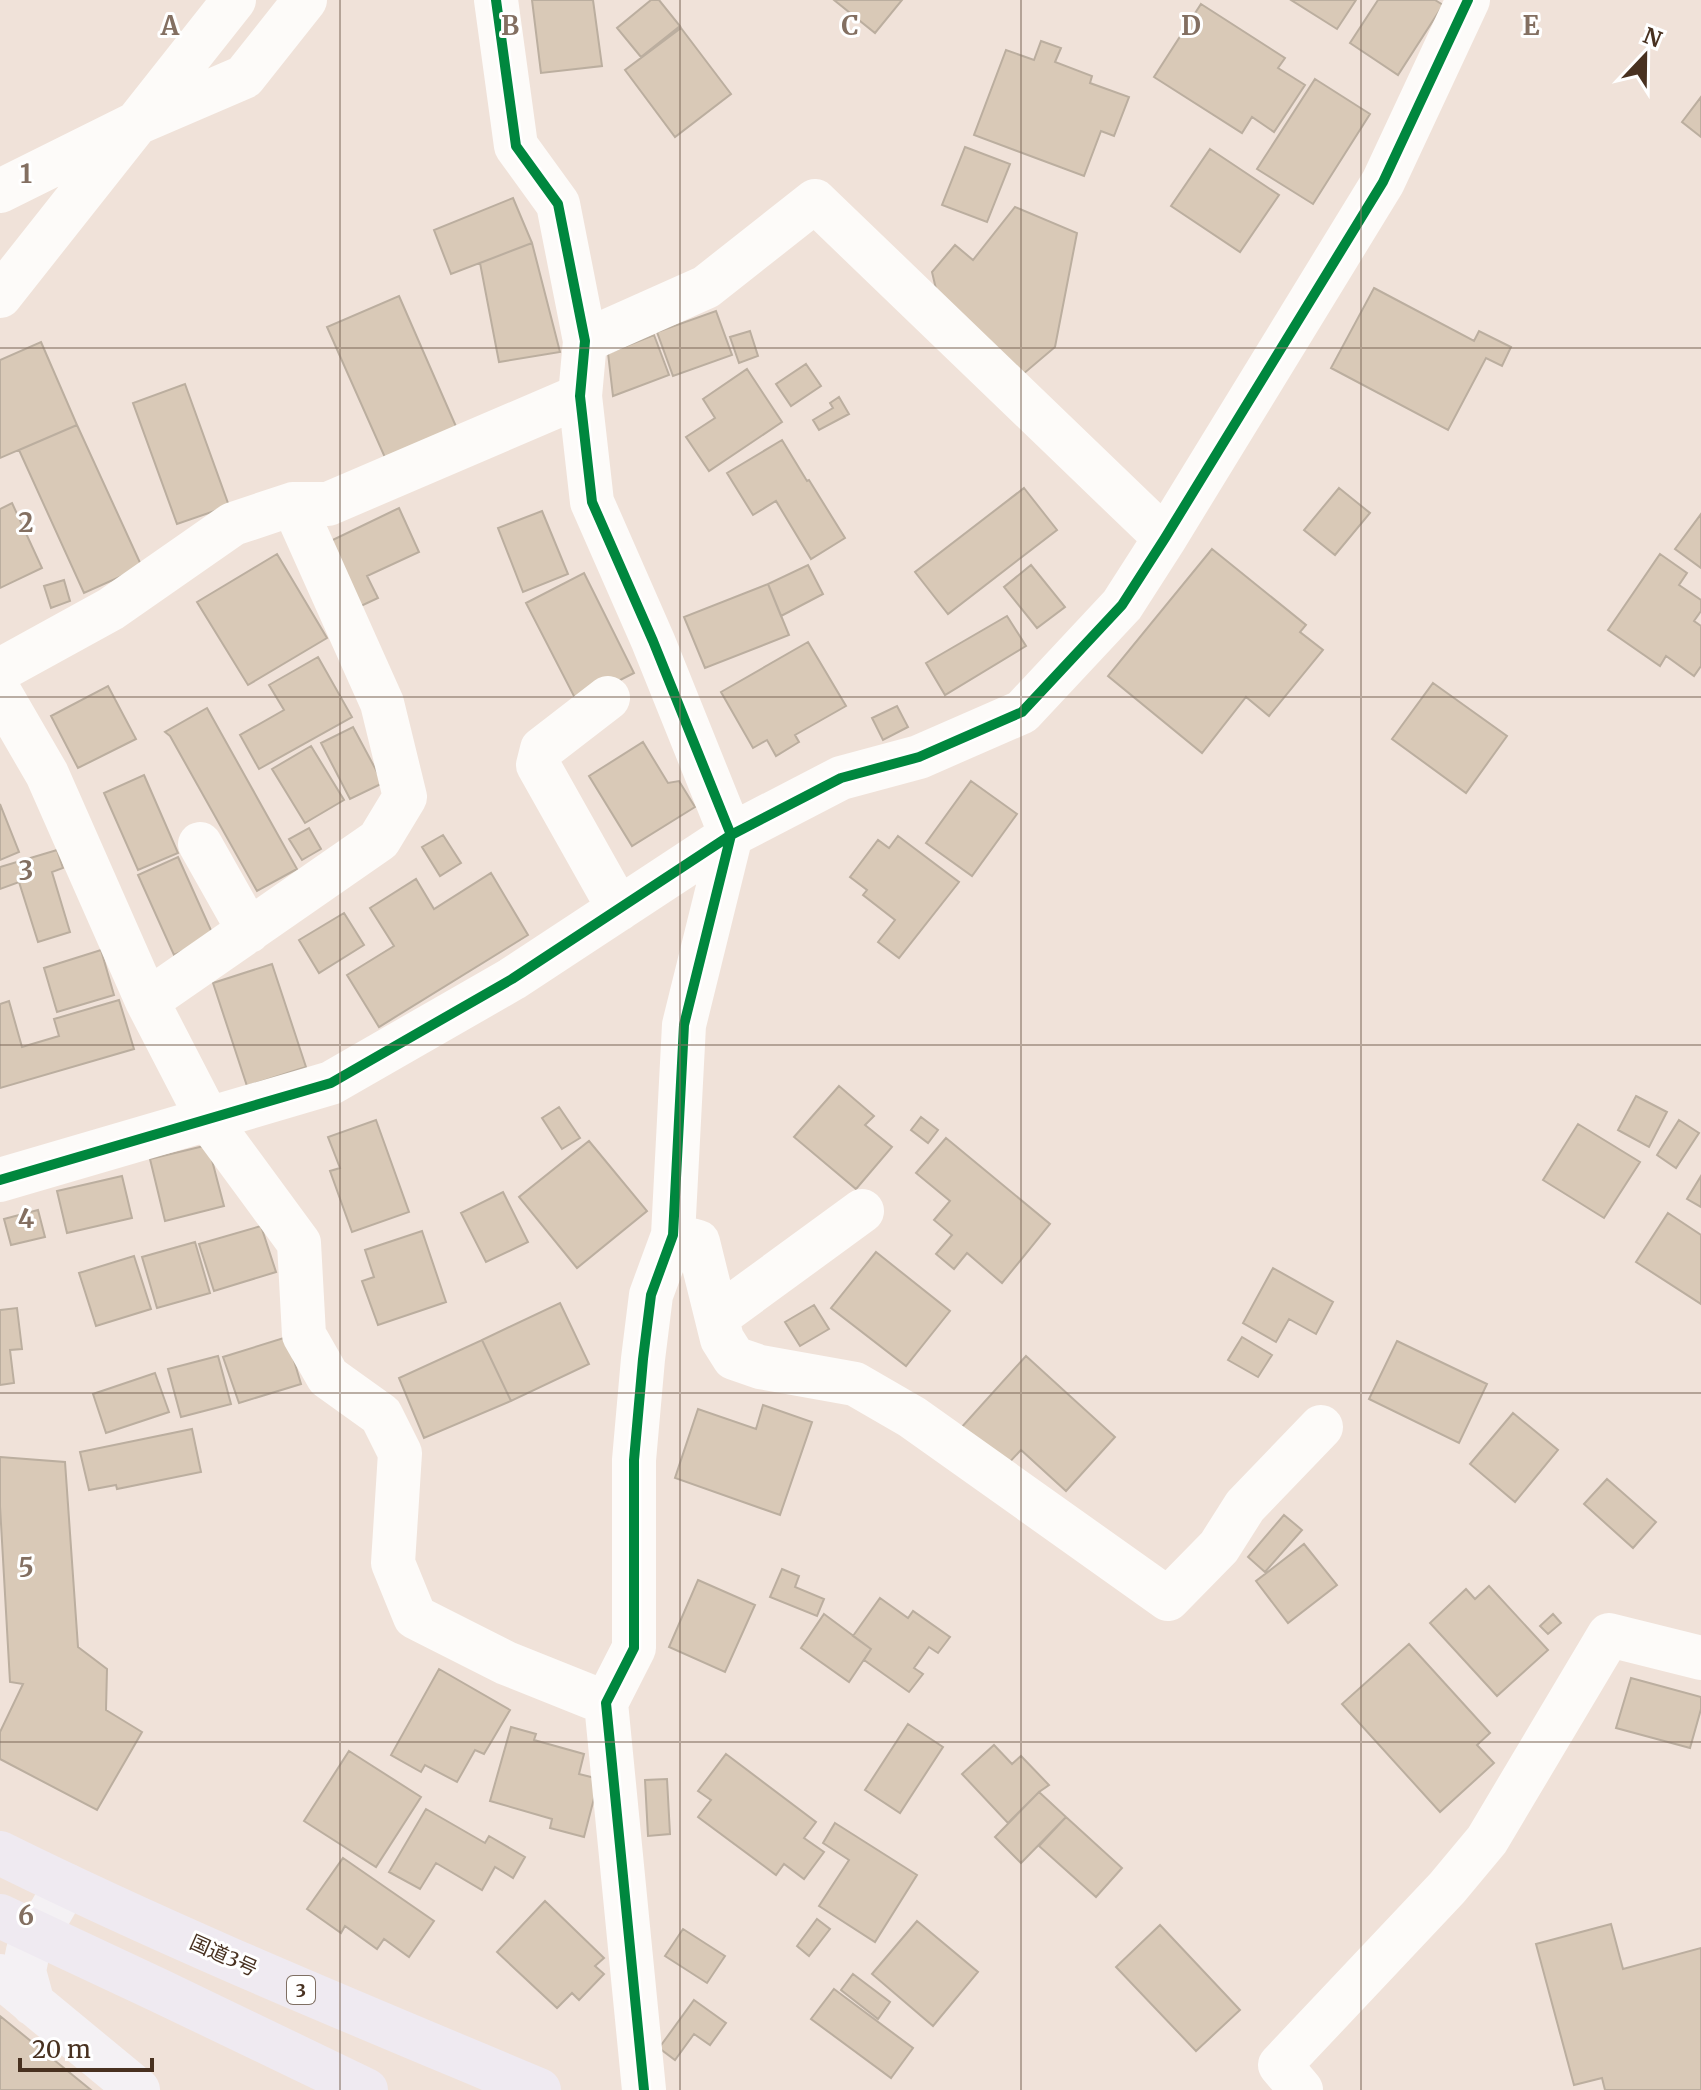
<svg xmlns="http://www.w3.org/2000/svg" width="1701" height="2090" viewBox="0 0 1701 2090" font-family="Merriweather,'Noto Sans JP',serif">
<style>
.building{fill:#d9c9b7;stroke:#bbae9f;stroke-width:2}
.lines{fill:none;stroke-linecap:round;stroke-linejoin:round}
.minor{stroke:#fdfbf9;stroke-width:44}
.major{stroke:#f4f1f4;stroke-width:44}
.highway{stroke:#efeaf1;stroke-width:44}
.cycleway-casing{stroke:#fff;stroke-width:15}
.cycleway{stroke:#00873e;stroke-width:10}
.grid{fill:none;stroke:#836f61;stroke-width:2;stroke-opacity:0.55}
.labels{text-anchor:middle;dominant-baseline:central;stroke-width:6;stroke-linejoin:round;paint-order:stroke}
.shield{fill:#fff;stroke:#7f6f63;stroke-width:2}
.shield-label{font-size:18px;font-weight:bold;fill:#483120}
.street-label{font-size:20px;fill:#483120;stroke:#fff}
.grid-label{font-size:26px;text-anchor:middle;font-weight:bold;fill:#836f61;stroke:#fff;stroke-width:6;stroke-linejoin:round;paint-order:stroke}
</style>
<rect width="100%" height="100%" fill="#f0e2d9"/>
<path class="building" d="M 532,0 L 593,0 L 602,66 L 541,73 Z
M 651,0 L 659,0 L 680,26 L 641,57 L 617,28 Z
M 834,0 L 902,0 L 875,33 Z
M 1291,0 L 1356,0 L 1337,29 Z
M 1378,0 L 1435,0 L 1443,5 L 1398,75 L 1350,43 Z
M 1201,4 L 1285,58 L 1278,68 L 1305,85 L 1274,132 L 1252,117 L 1242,133 L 1154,77 Z
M 681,28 L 731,94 L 675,137 L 625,70 Z
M 1041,41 L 1061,48 L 1055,62 L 1092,76 L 1090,83 L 1129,97 L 1114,136 L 1101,131 L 1084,176 L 974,135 L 1006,50 L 1034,60 Z
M 1315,79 L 1370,114 L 1313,204 L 1257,169 Z
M 1701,97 L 1701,137 L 1682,122 Z
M 965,147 L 1010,164 L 987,222 L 942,205 Z
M 1210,149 L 1279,195 L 1240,252 L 1171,206 Z
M 513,198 L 532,243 L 451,274 L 434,230 Z
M 1015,207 L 1077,233 L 1055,347 L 1022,375 L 936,289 L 932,272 L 955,245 L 973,260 Z
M 532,243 L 560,352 L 499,362 L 480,263 Z
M 1374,288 L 1474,341 L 1479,331 L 1511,347 L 1502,366 L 1486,358 L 1448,430 L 1331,368 Z
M 399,296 L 458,431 L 387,462 L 327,327 Z
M 716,311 L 732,355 L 673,376 L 657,332 Z
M 750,331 L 758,356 L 739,363 L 730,337 Z
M 654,335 L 669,375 L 613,396 L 608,353 Z
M 41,342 L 77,425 L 0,458 L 0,360 Z
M 806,364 L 821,386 L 791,406 L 776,384 Z
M 747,369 L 782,422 L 709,471 L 686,437 L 715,418 L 703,399 Z
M 185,384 L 229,506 L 177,524 L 133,403 Z
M 839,397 L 849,414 L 819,430 L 813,420 L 833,408 L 830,403 Z
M 77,425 L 142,567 L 84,593 L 19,450 Z
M 782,440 L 807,481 L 809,480 L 845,538 L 811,559 L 776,501 L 753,515 L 727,473 Z
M 1024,488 L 1057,530 L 948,614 L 915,572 Z
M 1339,488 L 1370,513 L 1335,555 L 1304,530 Z
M 12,503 L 42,568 L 0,588 L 0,509 Z
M 399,508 L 419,552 L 367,576 L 378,598 L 346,613 L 316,548 Z
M 542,511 L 568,574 L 523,592 L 498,528 Z
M 1701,514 L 1701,568 L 1675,549 Z
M 1212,549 L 1306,625 L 1300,632 L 1323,650 L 1269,716 L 1246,697 L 1202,753 L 1108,676 Z
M 277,554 L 327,638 L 248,685 L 197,602 Z
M 1660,554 L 1687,573 L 1679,585 L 1701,600 L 1701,611 L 1694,621 L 1701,626 L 1701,666 L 1694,676 L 1666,656 L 1660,666 L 1608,630 Z
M 808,565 L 823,594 L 781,616 L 768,584 Z
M 1031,565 L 1065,607 L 1037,628 L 1004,587 Z
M 584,573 L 634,673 L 577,702 L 526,603 Z
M 64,580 L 70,601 L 51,608 L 44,586 Z
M 768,584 L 789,635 L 705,668 L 684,617 Z
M 1007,616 L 1026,646 L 945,695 L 926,663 Z
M 808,642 L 846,706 L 795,735 L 799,742 L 776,756 L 767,740 L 753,748 L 721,692 Z
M 318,657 L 352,717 L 259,769 L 240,735 L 284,710 L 269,685 Z
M 1433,683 L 1507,736 L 1466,793 L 1392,739 Z
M 108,686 L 136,739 L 78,768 L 51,716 Z
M 897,706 L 908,727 L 883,740 L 872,718 Z
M 207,708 L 297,869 L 257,891 L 170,736 L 165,732 Z
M 353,727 L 383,783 L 350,799 L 321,743 Z
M 643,742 L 668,783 L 679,781 L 695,807 L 632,846 L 589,776 Z
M 311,746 L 344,800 L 305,823 L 272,769 Z
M 144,775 L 178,853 L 138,870 L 104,793 Z
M 971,781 L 1017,814 L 972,876 L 926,843 Z
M 0,804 L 19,852 L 0,860 Z
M 309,828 L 321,849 L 302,860 L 289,839 Z
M 443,835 L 461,863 L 440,876 L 422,847 Z
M 898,836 L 959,882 L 899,958 L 878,942 L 895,920 L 863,895 L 867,890 L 850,877 L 878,840 L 889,848 Z
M 57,850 L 63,868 L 52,872 L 70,932 L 38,942 L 19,882 L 0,889 L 0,867 Z
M 178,857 L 214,937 L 174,955 L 138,875 Z
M 491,873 L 528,935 L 379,1027 L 347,975 L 394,946 L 370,908 L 416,879 L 434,909 Z
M 344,913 L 364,945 L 319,973 L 299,940 Z
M 101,950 L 114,995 L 57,1012 L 44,968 Z
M 272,964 L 306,1067 L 247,1086 L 213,983 Z
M 119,1000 L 134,1049 L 0,1088 L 0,1004 L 9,1001 L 22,1047 L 59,1036 L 54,1019 Z
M 839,1086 L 874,1116 L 865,1125 L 892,1147 L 856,1189 L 794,1137 Z
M 1636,1096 L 1667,1112 L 1649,1147 L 1618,1130 Z
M 559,1107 L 580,1138 L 562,1149 L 542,1118 Z
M 921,1117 L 938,1130 L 928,1143 L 911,1130 Z
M 376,1120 L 409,1212 L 352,1232 L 330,1171 L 340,1168 L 328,1137 Z
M 1679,1120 L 1699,1133 L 1676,1168 L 1657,1155 Z
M 1578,1124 L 1640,1162 L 1604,1218 L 1543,1180 Z
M 946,1138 L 1050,1224 L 1002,1283 L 967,1253 L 954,1269 L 936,1254 L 952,1235 L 934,1220 L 950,1201 L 916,1173 Z
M 589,1141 L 647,1211 L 577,1268 L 519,1197 Z
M 208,1145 L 224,1206 L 165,1221 L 150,1159 Z
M 122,1176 L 132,1218 L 67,1233 L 57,1191 Z
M 1701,1176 L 1701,1207 L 1687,1199 Z
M 503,1192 L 528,1242 L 486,1262 L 461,1213 Z
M 38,1210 L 45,1237 L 11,1245 L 4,1219 Z
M 1668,1213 L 1701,1235 L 1701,1304 L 1636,1262 Z
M 261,1226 L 276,1272 L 214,1291 L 199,1244 Z
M 422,1231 L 446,1302 L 378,1325 L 362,1281 L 374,1277 L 365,1250 Z
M 195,1242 L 210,1293 L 157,1308 L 142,1257 Z
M 876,1252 L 950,1311 L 906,1366 L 831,1308 Z
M 134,1256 L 151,1309 L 96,1326 L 79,1273 Z
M 1273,1268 L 1333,1302 L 1316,1334 L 1289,1319 L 1276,1342 L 1243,1323 Z
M 560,1303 L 589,1364 L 511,1401 L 482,1340 Z
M 814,1305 L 829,1329 L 800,1346 L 785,1322 Z
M 17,1308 L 22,1349 L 10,1350 L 14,1383 L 0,1385 L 0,1310 Z
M 287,1337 L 301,1384 L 239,1403 L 223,1357 Z
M 1242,1337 L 1272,1355 L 1258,1377 L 1228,1360 Z
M 482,1340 L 511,1401 L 424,1438 L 399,1378 Z
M 1397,1341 L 1487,1384 L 1459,1443 L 1369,1399 Z
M 218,1356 L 231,1404 L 181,1417 L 168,1369 Z
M 1026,1356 L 1115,1437 L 1066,1491 L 1021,1450 L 1003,1469 L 960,1429 Z
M 155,1373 L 169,1412 L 106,1433 L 93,1394 Z
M 763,1405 L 812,1422 L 780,1515 L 675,1478 L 698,1409 L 756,1429 Z
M 1513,1413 L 1558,1450 L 1515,1502 L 1470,1464 Z
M 192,1429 L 201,1472 L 117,1489 L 116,1485 L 89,1490 L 80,1452 Z
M 0,1457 L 65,1462 L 78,1647 L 107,1669 L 106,1710 L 142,1732 L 97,1810 L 0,1759 L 0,1732 L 23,1684 L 10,1682 L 0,1506 Z
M 1607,1479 L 1656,1522 L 1633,1548 L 1584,1504 Z
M 1284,1515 L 1302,1530 L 1265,1572 L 1248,1557 Z
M 1304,1544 L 1337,1585 L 1288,1623 L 1256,1581 Z
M 782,1569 L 799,1576 L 795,1587 L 824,1599 L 817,1616 L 770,1597 Z
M 698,1580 L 755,1605 L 725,1672 L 669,1647 Z
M 1489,1586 L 1548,1650 L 1497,1696 L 1430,1623 L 1466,1589 L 1475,1599 Z
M 880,1598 L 908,1618 L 913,1611 L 950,1637 L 938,1653 L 929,1647 L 914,1668 L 923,1674 L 909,1692 L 864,1660 L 871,1649 L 853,1636 Z
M 824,1614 L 871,1649 L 849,1682 L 801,1648 Z
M 1553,1614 L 1561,1623 L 1548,1634 L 1540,1626 Z
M 1409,1644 L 1490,1733 L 1477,1745 L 1494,1763 L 1440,1812 L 1342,1704 Z
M 439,1669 L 510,1710 L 484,1754 L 475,1750 L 457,1782 L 425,1765 L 421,1772 L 391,1755 Z
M 1631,1678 L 1701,1697 L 1701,1709 L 1690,1748 L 1616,1728 Z
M 908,1724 L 943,1747 L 900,1813 L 865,1790 Z
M 511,1727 L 536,1734 L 534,1740 L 584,1754 L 579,1774 L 599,1779 L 584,1837 L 550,1828 L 552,1819 L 490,1801 Z
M 994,1745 L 1012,1764 L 1021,1756 L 1049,1785 L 1039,1792 L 1008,1823 L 962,1774 Z
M 349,1751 L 421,1797 L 376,1867 L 304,1821 Z
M 726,1754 L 816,1822 L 804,1838 L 824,1852 L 804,1879 L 784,1864 L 776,1875 L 698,1817 L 711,1800 L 698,1791 Z
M 667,1779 L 670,1834 L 648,1836 L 645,1780 Z
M 1039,1792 L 1066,1817 L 1021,1863 L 995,1837 Z
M 426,1809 L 485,1843 L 489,1836 L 525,1857 L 513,1878 L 495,1867 L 482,1890 L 436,1863 L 420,1889 L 389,1872 Z
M 1066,1817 L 1122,1868 L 1096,1897 L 1039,1846 Z
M 835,1823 L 917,1875 L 875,1942 L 819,1906 L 849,1860 L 823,1843 Z
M 343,1858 L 434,1921 L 409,1957 L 384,1939 L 377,1949 L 345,1926 L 341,1933 L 307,1909 Z
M 545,1901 L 604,1958 L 595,1966 L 604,1974 L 579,2000 L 572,1993 L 557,2008 L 497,1952 Z
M 817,1919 L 830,1929 L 809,1956 L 797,1946 Z
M 917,1921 L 978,1972 L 933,2026 L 872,1974 Z
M 1611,1924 L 1623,1969 L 1701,1948 L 1701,2090 L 1605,2090 L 1602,2078 L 1574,2085 L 1536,1944 Z
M 1160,1925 L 1240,2010 L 1196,2051 L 1116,1967 Z
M 683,1929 L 725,1956 L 707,1983 L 665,1956 Z
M 853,1974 L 890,2002 L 878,2019 L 841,1990 Z
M 834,1989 L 913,2048 L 891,2078 L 811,2019 Z
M 694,2000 L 726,2023 L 710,2045 L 694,2034 L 675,2060 L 659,2048 Z
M 0,2016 L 91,2090 L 0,2090 Z"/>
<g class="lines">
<path class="minor" d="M 496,0 L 516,146 L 558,204 L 585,341 L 580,396 L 592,502 L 653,641 L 731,835 L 684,1025 L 673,1235 L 651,1295 L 643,1359 L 634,1460 L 634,1648 L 606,1703 L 644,2090
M 0,191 L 137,123 L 244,77 L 305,0
M 0,296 L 234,0
M 585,341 L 706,287 L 815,201 L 1165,538
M 0,670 L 111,609 L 233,524 L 293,504 L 328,504 L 580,396
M 0,693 L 47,774 L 147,1001 L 208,1119 L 299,1243 L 304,1335 L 328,1377 L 381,1415 L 400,1453 L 393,1563 L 415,1617 L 506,1663 L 606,1703
M 608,698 L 542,749 L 538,765 L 619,909
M 200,844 L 249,931
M 147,1001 L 379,840 L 405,797 L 382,703 L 293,504
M 0,1180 L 331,1083 L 512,979 L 731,835 L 841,778 L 919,757 L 1022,712 L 1122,605 L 1165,538 L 1383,182 L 1468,0
M 673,1235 L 698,1242 L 722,1339 L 734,1358 L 760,1367 L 855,1384 L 912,1417 L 1168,1599 L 1219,1547 L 1245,1506 L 1321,1427
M 717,1317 L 862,1211
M 1301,2090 L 1280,2065 L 1447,1888 L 1487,1840 L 1609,1635 L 1701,1658"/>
<path class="major" d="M 0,1976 L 138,2090
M 33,2004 L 24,1971 L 28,1951 L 66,1885"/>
<path class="highway" d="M 0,1853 C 176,1940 358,2014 539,2090
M 0,1916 L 158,1990 L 366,2090"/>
<defs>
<path id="cycleway" d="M 496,0 L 516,146 L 558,204 L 585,341 L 580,396 L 592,502 L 653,641 L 731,835 L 684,1025 L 673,1235 L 651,1295 L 643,1359 L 634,1460 L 634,1648 L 606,1703 L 644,2090
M 0,1180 L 331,1083 L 512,979 L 731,835 L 841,778 L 919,757 L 1022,712 L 1122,605 L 1165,538 L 1383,182 L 1468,0"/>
</defs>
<use href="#cycleway" class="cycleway-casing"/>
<use href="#cycleway" class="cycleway"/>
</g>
<path class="grid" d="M 340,0 L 340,2090M 680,0 L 680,2090M 1021,0 L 1021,2090M 1361,0 L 1361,2090M 0,348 L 1701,348M 0,697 L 1701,697M 0,1045 L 1701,1045M 0,1393 L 1701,1393M 0,1742 L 1701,1742"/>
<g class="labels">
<rect class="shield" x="287" y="1976" width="28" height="28" rx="6"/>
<g class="shield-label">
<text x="301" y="1990">3</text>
</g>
<g class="street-label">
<text transform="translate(224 1955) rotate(24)">国道3号</text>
</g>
</g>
<g class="grid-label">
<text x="170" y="35">A</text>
<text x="510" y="35">B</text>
<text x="850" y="35">C</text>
<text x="1191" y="35">D</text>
<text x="1531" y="35">E</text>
<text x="26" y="183">1</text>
<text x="26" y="532">2</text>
<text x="26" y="880">3</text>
<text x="26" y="1228">4</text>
<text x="26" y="1577">5</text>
<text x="26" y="1925">6</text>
</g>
<g transform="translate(1645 56) rotate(22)" stroke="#ffffff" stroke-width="6" paint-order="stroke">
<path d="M0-6L14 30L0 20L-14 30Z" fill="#483120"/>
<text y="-12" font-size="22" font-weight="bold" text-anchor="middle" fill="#483120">N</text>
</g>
<path d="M20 2058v12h132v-12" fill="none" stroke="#483120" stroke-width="4"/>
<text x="32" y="2058" font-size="24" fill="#483120" stroke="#ffffff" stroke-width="6" paint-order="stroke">20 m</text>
</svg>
